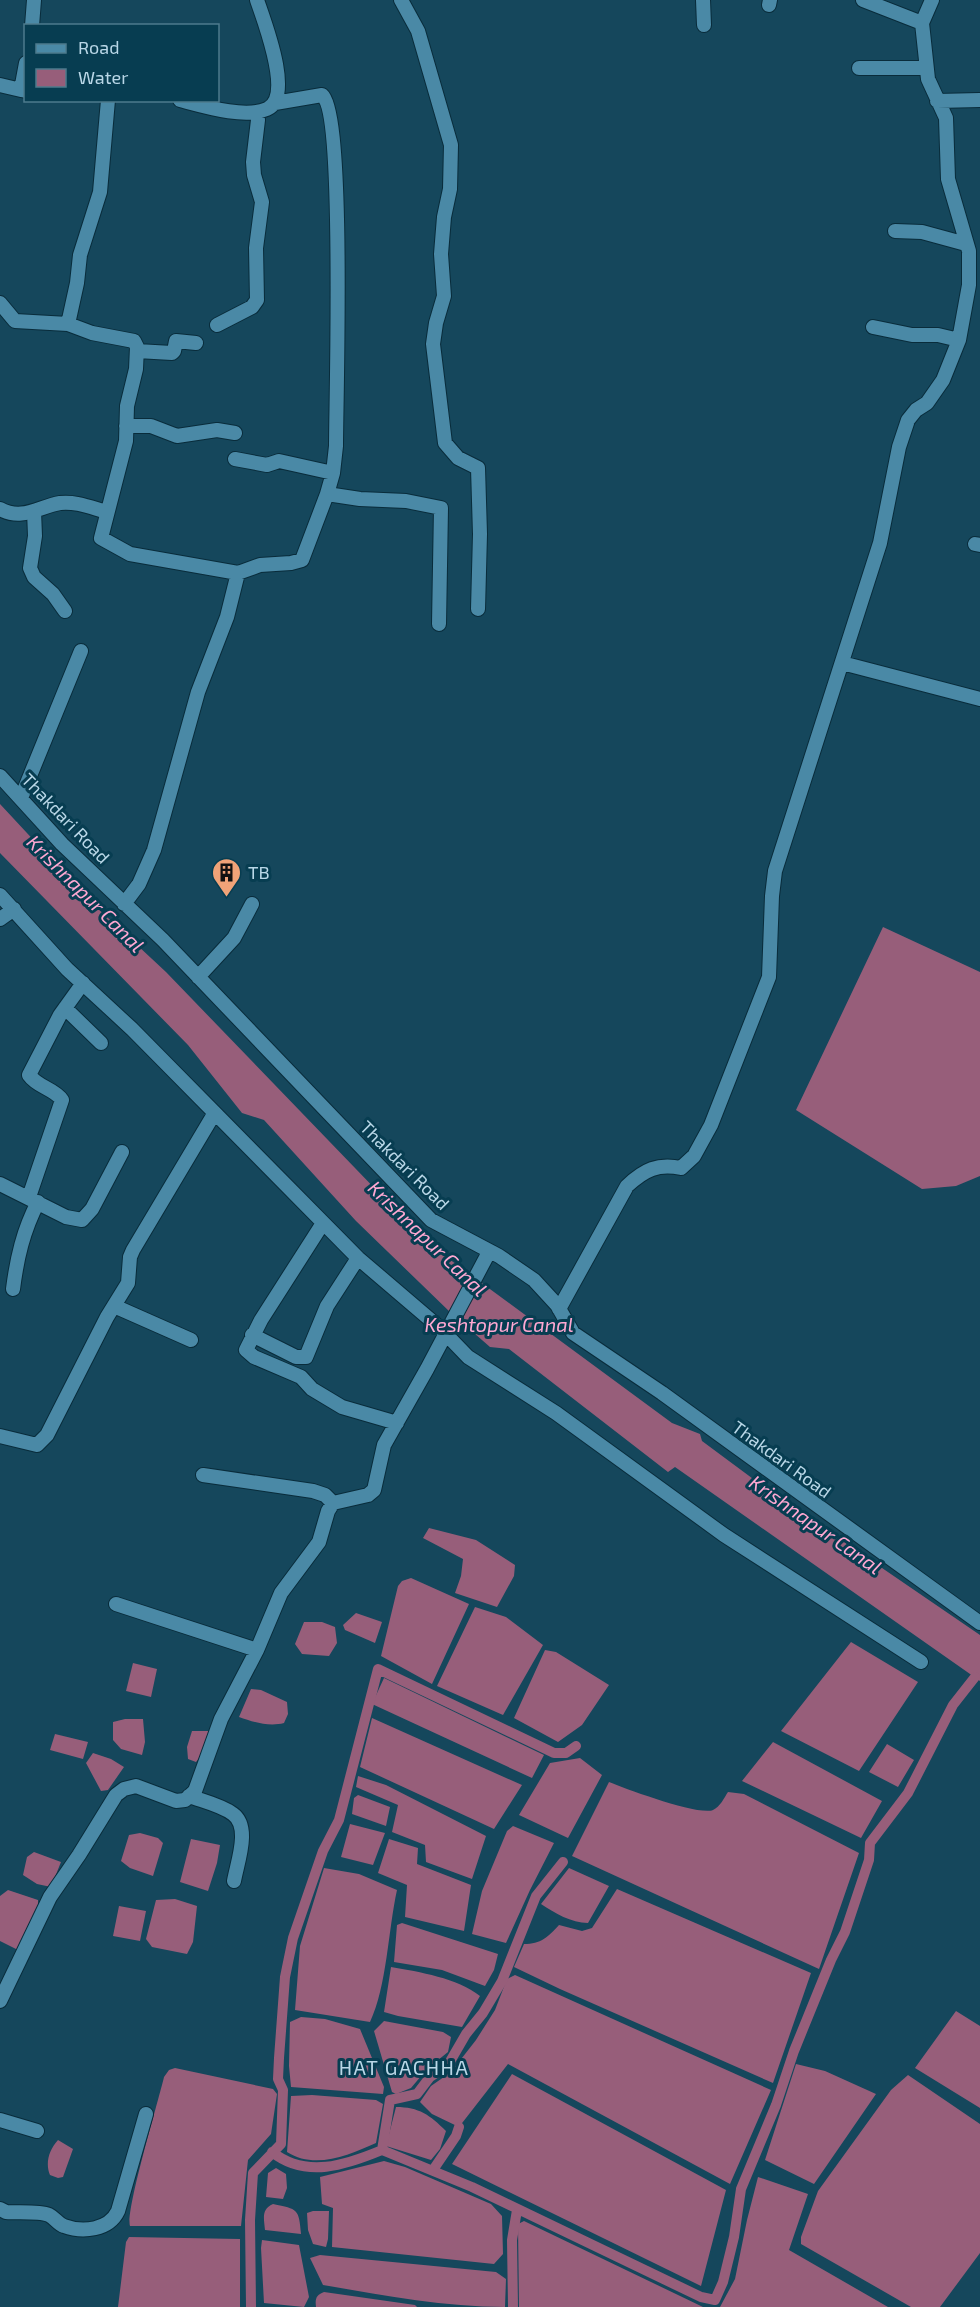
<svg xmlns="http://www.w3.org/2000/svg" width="980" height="2307" viewBox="0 0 980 2307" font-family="'Exo 2',sans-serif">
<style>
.water{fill:#975e7a}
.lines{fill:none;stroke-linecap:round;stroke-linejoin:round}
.canal{stroke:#975e7a;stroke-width:10}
.minor-casing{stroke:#092c3b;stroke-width:16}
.minor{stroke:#4a89a6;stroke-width:14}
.labels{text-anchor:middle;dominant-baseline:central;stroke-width:6;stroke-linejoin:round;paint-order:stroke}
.street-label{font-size:18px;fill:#b9d7e7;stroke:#073d51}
.poi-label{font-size:18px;fill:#b9d7e7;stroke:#073d51;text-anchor:start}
.water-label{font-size:20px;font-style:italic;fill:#fea8d2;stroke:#073d51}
.neighbourhood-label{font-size:20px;letter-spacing:1.5px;fill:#b9d7e7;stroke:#073d51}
</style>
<rect width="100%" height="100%" fill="#15475c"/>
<path class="water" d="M 0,804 L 93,904 L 166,972 L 382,1196 L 445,1256 L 672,1423 L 700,1434 L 702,1441 L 768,1490 L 980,1635 L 980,1681 L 675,1467 L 668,1472 L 509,1349 L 490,1347 L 451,1313 L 356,1221 L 264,1120 L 242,1113 L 188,1045 L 0,853 Z
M 883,927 L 980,972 L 980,1176 L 956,1186 L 922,1189 L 796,1110 Z
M 429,1528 L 476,1540 L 515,1565 L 514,1576 L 497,1607 L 455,1593 L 461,1576 L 463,1559 L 423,1538 Z
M 411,1578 L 469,1604 L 432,1684 L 381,1656 L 398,1586 L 402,1581 Z
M 475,1607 L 506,1617 L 543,1645 L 503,1715 L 437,1686 Z
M 356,1613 L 382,1622 L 375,1643 L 345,1630 L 343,1625 Z
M 304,1622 L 322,1622 L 335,1627 L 337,1643 L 329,1656 L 302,1654 L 295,1644 Z
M 851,1642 L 918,1682 L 859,1771 L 781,1731 Z
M 545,1650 L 556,1652 L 609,1685 L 582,1725 L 558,1742 L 514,1718 Z
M 133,1663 L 157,1669 L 151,1697 L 126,1691 Z
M 384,1678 L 544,1755 L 532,1778 L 372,1704 Z
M 251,1689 L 261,1690 L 287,1702 L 288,1714 L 284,1723 C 269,1727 253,1722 239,1717 Z
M 372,1718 L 522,1785 L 494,1829 L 360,1767 Z
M 125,1719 L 143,1719 L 145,1742 L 142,1755 L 121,1749 L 113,1740 L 113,1722 Z
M 192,1731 L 209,1731 C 210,1743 204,1753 196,1762 L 188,1759 L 187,1747 Z
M 55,1734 L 88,1742 L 83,1759 L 50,1750 Z
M 773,1742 L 882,1801 L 861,1838 L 742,1781 Z
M 887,1744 L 914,1760 L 898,1787 L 869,1772 Z
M 93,1753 L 111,1759 L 124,1767 L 108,1790 L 101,1791 L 86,1763 Z
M 580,1758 L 602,1775 L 568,1838 L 519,1815 L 550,1763 Z
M 358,1776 L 386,1785 L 486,1836 L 472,1879 L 426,1862 L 425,1845 L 392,1832 L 398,1805 L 356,1787 Z
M 609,1782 C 626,1789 699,1816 713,1810 C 720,1807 724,1798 728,1792 L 744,1794 L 859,1853 L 819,1969 L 572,1856 Z
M 358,1795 L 390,1807 L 386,1826 L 352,1814 L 354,1798 Z
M 350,1824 L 385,1833 L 373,1865 L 341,1857 Z
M 513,1826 L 554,1843 L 530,1890 L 506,1943 L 472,1934 L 482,1891 L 507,1831 Z
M 140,1833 L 158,1838 L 163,1843 L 153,1876 L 130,1868 L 121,1861 L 129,1835 Z
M 191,1839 L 220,1845 L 217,1863 L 208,1891 L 180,1882 Z
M 389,1839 L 418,1848 L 417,1864 L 471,1885 L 464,1931 L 405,1917 L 407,1885 L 378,1873 Z
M 34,1852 L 61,1862 L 51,1887 L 37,1884 L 23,1875 L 27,1857 Z
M 324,1868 L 359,1874 L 397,1890 C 388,1931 387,1986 370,2022 L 295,2010 L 300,1946 Z
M 569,1868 L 609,1886 L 588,1923 C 571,1923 555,1913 541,1904 Z
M 617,1889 L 811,1973 L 773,2083 L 560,1989 L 514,1967 L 524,1944 C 541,1944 548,1937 559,1925 L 582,1931 L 592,1928 Z
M 8,1890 L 38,1900 L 38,1910 L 18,1950 L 0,1941 L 0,1896 Z
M 175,1899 L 197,1906 L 193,1942 L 187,1954 L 152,1947 L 146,1939 L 156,1900 Z
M 119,1906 L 146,1911 L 140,1941 L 113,1936 Z
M 402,1923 L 498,1954 L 494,1970 L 485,1986 L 442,1970 L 394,1962 L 397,1925 Z
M 391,1967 C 420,1972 457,1978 480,1996 L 462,2027 L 398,2016 L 384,2012 Z
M 515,1975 L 771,2090 L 730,2184 L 508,2064 L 459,2127 L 432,2114 L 420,2102 L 431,2086 L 451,2072 L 476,2040 L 495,2010 L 507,1979 Z
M 956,2011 L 980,2026 L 980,2108 L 915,2068 Z
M 301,2017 L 325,2019 L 360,2029 L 384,2087 L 383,2094 L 291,2087 L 289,2066 L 290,2022 Z
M 384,2021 L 443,2032 L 451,2037 L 448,2052 L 427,2069 L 411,2088 L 396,2094 L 392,2092 L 374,2031 Z
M 796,2064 L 825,2071 L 876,2094 L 814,2184 L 765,2160 Z
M 175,2068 L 273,2089 L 277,2094 L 271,2134 L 248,2160 L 241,2226 L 130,2226 C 125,2212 159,2099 164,2077 L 169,2070 Z
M 512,2074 L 726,2190 L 701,2286 L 452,2164 Z
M 908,2075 L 980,2124 L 980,2253 L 940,2307 L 911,2307 L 801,2244 L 801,2237 L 818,2191 L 891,2090 Z
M 312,2095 L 376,2100 L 383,2104 L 376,2143 C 349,2155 315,2170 287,2152 L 291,2096 Z
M 396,2107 C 419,2107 430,2115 446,2131 L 440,2149 L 431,2160 L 386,2146 Z
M 58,2140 L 73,2149 L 63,2177 L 58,2178 L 50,2175 C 45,2163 49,2150 58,2140 Z
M 384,2161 L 405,2167 L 491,2204 L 502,2216 L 503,2254 L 494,2264 L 332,2247 L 333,2208 L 322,2204 L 320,2177 Z
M 276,2168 L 286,2174 L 287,2188 L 283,2199 L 266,2197 L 268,2173 Z
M 758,2177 L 808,2194 L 789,2250 L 888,2307 L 720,2307 L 735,2279 L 747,2220 Z
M 273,2204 C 298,2209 299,2209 301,2234 L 265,2230 C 264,2219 261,2209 273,2204 Z
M 313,2211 L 329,2211 L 328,2239 L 326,2247 L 313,2244 L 308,2230 L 307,2213 Z
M 524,2221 L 703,2307 L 519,2307 L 518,2224 Z
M 129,2237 L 240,2239 L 240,2307 L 118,2307 L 126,2242 Z
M 262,2240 L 299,2245 L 309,2297 L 304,2307 L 264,2303 L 261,2248 Z
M 320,2255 L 496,2272 L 506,2279 L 505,2307 C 443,2307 383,2295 323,2285 L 310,2258 Z
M 324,2292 L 415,2305 L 417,2307 L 316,2307 C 315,2299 316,2295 324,2292 Z"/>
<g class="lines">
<path class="canal" d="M 563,1862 L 536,1896 L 502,1981 L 483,2013 L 466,2034 L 448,2065 L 430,2077 L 417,2094 L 390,2100 L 382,2150 L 472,2187 L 701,2297 L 715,2300 L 723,2282 L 734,2237 L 741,2189 L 776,2105 L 794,2051 L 831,1960 L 845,1932 L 869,1860 L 870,1843 L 908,1793 L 953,1705 L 975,1677
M 272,2152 C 306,2179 346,2165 382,2150
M 433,2170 L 456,2136 L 459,2127
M 251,2307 L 250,2220 L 253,2173 L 281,2144 L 283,2090 L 278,2079 L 279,2058 L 285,1977 L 293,1938 L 323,1851 L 339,1820 L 378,1669 L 554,1753 L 566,1753 L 576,1746
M 513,2307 L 512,2240 L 517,2210"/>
<defs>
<path id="minor" d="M 401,0 L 418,31 L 451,145 L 450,189 L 444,217 L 441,254 L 444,296 L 436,323 L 433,344 L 445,443 L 458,458 L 478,468 L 480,534 L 478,609
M 703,0 L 704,25
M 769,5 L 770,0
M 922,23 L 932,0
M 32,26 L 34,0
M 26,63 L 21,90 L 26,91
M 859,68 L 926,68
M 0,85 L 21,90
M 108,100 L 100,192 L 80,255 L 77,283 L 68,324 L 92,333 L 134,341 L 137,347 L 136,369 L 127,406 L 126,441 L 101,538 L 130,554 L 238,573 L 227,617 L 198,692 L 154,850 L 139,884 L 124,904
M 180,100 C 203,106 245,119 267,109 C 294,97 264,21 257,0
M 937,101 L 980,100
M 895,231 L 922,232 L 966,244
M 0,303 L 15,321 L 68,324
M 217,325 L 252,307 L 257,300 L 256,248 L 262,202 L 254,175 L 253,162 L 258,120 L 257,112
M 873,327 L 912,335 L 938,335 L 959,340
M 137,351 L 172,353 L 174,351 L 176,341 L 196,343
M 126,426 L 151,426 L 177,436 L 217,430 L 235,433
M 235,459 L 267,465 L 279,461 L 333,473
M 327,494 L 360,499 L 406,501 L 441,508 L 439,624
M 0,509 C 22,521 38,507 60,503 C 76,501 92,508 107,512
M 34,511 L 35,536 L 30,568 L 34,577 L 53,594 L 65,611
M 975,544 L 980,545
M 238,573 L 260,565 L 291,563 L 302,560 L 327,494 L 333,473 L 336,446 C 336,400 345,113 322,95 L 275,103
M 842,663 L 980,699
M 0,776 L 62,844 L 163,940 L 431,1220 L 499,1256 L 534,1280 L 557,1305 L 573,1333 L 662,1393 L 980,1623
M 21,798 L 81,651
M 0,895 L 67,969 L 132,1029 L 358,1258 L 440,1328 L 468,1357 L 556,1413 L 724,1535 L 921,1662
M 0,919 L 14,909
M 198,977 L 234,938 L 252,904
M 65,1008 L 101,1043
M 0,1184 L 66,1217 L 82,1220 L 92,1209 L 122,1152
M 29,1197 L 62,1100 C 55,1089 37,1087 29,1075 L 60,1015 L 83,983
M 323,1223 L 261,1320 L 246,1350 L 254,1357 L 301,1377 L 312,1389 L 342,1407 L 397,1423
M 13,1289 C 17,1258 23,1231 38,1202
M 114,1306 L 191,1340
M 559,1309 L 627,1186 C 644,1170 658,1163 681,1168 L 694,1156 L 711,1125 L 769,977 L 772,896 L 775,871 L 880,543 L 899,447 L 908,420 L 916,410 L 927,403 L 943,380 L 959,340 L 969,285 L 969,251 L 948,179 L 946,118 L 928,79 L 922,23 L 863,0
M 252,1335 L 296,1357 L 306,1357 L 327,1306 L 358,1258
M 0,1436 L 37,1445 L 47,1435 L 107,1317 L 128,1283 L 130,1257 L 133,1250 L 214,1114
M 203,1475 L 313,1491 L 325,1495 L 333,1503
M 116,1604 L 257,1650
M 189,1796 C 202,1801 221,1805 233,1814 C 251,1827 237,1863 234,1881
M 0,2001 L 50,1897 L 79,1855 L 116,1795 L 124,1789 L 136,1786 L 176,1801 L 185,1800 L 195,1791 L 221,1719 L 257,1650 L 281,1593 L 319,1542 L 328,1511 L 333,1503 L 368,1495 L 374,1490 L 384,1445 L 427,1369 L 489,1252
M 0,2120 L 37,2131
M 0,2209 L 6,2212 C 18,2213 39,2211 49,2215 C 55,2218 58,2224 64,2226 C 83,2233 109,2230 118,2211 L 146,2114"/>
</defs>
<use href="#minor" class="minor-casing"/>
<use href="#minor" class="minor"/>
</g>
<defs>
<symbol id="building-pin" viewBox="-11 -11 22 30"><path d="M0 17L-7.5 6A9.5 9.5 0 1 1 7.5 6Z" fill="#f0a378" stroke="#073d51"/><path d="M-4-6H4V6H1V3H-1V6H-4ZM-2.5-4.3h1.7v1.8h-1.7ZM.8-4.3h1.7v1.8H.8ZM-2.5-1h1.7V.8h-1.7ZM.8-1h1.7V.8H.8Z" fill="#111"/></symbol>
</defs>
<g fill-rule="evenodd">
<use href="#building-pin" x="210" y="856" width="33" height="45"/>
</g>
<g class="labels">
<g class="street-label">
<text transform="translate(66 818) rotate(46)">Thakdari Road</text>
<text transform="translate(405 1165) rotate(45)">Thakdari Road</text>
<text transform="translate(782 1459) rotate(36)">Thakdari Road</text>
</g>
<g class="poi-label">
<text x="248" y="872">TB</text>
</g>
<g class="water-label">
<text transform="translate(86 893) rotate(45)">Krishnapur Canal</text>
<text transform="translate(428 1238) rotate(44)">Krishnapur Canal</text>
<text x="499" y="1324">Keshtopur Canal</text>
<text transform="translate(816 1524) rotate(35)">Krishnapur Canal</text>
</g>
<g class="neighbourhood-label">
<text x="404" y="2067">HAT GACHHA</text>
</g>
</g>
<rect x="24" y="24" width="195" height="78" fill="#073d51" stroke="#4e7b8d" stroke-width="1.5"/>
<rect x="36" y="44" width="30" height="9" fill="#4a89a6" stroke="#4e7b8d" stroke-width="1.5"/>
<text x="78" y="54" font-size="18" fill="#b9d7e7">Road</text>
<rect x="36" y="69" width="30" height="18" fill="#975e7a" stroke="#4e7b8d" stroke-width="1.5"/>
<text x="78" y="84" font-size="18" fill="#b9d7e7">Water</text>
</svg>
